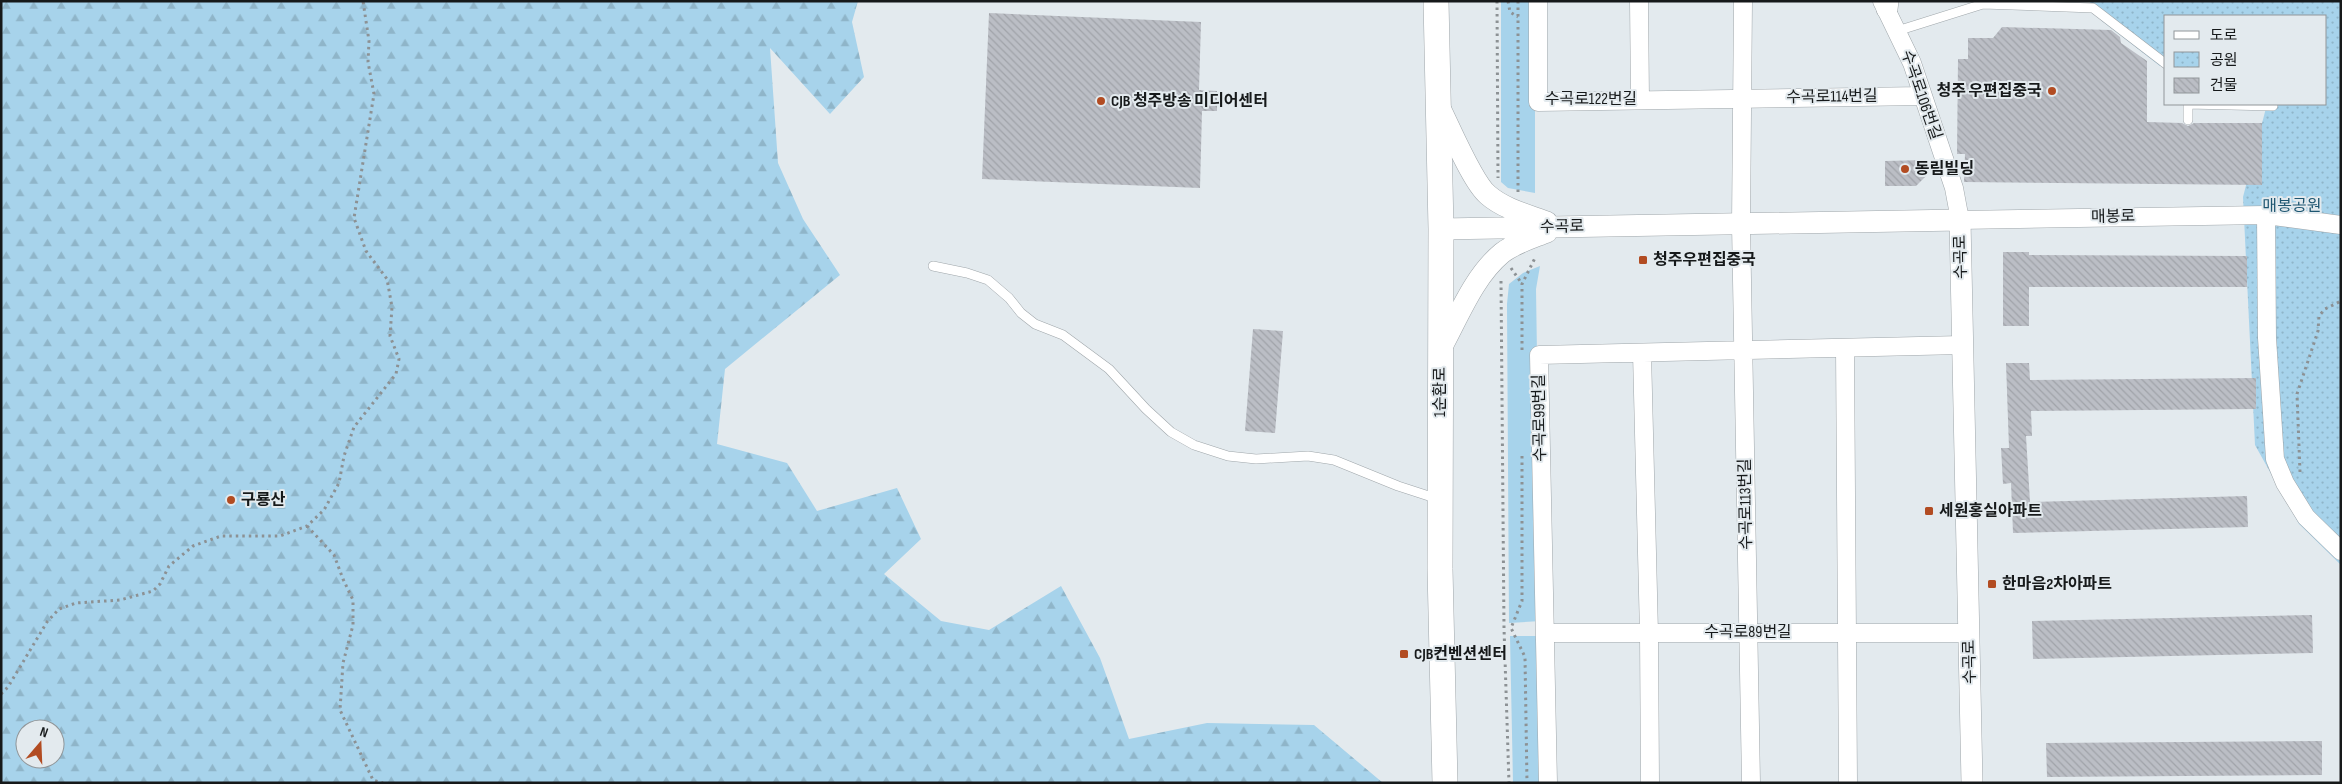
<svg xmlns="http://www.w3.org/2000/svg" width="2342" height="784" viewBox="0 0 2342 784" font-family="'Sofia Sans Condensed','Noto Sans KR',sans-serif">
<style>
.grass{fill:#a7d3eb}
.forest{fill:url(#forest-firs);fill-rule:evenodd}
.park{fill:url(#park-dots)}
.building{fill:url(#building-back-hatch)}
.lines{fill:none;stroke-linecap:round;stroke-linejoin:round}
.service-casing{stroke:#9fa6aa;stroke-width:10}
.minor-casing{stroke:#9fa6aa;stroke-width:19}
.tertiary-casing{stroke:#9fa6aa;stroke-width:22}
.secondary-casing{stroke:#9fa6aa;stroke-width:26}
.path{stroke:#8c9194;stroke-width:3;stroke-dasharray:2.5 4;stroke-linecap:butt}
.service{stroke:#fff;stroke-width:9}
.minor{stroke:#fff;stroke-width:18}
.tertiary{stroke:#fff;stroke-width:21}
.secondary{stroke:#fff;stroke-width:25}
.poi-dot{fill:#b24c22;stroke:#e3eaee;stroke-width:2}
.labels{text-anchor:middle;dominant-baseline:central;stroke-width:4;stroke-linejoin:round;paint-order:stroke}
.poi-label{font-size:16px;font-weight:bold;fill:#16191a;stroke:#e3eaee;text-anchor:start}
.street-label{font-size:16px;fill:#16191a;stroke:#e3eaee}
.park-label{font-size:16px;fill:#1e5671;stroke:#e3eaee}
</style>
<defs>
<pattern id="forest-firs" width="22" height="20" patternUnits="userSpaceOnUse" patternTransform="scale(1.25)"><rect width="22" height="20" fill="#a7d3eb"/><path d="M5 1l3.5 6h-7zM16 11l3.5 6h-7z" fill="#8fb5c9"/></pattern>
<pattern id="park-dots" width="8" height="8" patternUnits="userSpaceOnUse" patternTransform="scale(1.25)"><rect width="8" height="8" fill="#a7d3eb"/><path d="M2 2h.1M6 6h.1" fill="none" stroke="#8fb5c9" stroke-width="1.8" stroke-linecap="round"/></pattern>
<pattern id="building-back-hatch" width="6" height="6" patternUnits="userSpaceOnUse" patternTransform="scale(1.25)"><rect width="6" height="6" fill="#bbbec5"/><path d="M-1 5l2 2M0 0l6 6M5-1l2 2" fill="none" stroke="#a0a3a9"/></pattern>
</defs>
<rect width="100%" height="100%" fill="#e3eaee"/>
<path class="grass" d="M 1501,1 L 1535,1 L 1535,193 L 1508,188 L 1501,182 Z
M 1540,266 L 1536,289 L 1541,621 L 1509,623 L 1507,304 L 1509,284 L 1523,273 Z
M 1510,636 L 1539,636 L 1542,783 L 1513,783 Z"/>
<path class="forest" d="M 1,1 L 858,1 L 852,22 L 864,77 L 830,114 L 770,48 L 778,163 L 803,219 L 840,275 L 725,369 L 717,444 L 787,463 L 817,511 L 897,488 L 921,539 L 884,574 L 941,621 L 989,630 L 1061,586 L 1100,658 L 1129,739 L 1207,723 L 1314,725 L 1383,783 L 1,783 ZM 25,729 L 55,729 L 55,759 L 25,759 Z"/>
<path class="park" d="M 2089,1 L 2341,1 L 2341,565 L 2299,524 L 2255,445 L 2243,197 L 2267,104 L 2326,104 L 2326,16 L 2166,16 L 2166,65 L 2160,66 L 2102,21 Z"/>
<path class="building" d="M 989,13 L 1201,22 L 1199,90 L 1217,91 L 1217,111 L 1202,111 L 1200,188 L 982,179 Z
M 2002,27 L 2111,30 L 2120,37 L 2121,43 L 2147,61 L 2147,122 L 2182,123 L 2188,126 L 2194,123 L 2262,123 L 2262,185 L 1964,182 L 1965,154 L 1957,154 L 1958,59 L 1968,59 L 1968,38 L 1993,38 Z
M 1926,160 L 1926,176 L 1916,186 L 1885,186 L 1885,161 Z
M 2003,252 L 2029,252 L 2029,255 L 2247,256 L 2247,287 L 2029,287 L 2029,326 L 2003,326 Z
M 1253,329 L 1283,331 L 1275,433 L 1245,431 Z
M 2006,363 L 2029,363 L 2030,380 L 2256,378 L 2256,409 L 2031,411 L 2032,436 L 2026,436 L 2030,502 L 2247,496 L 2248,527 L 2013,533 L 2011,483 L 2003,484 L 2001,448 L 2009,448 Z
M 2312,615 L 2313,653 L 2033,659 L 2032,621 Z
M 2322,741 L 2322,775 L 2047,777 L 2046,743 Z"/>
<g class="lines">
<defs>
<path id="service" d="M 1897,31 L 1983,4 L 2093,8 L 2166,64
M 2188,104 L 2273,106
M 2188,120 L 2188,104
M 933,266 L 967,273 L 988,280 L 1009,298 L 1021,313 L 1035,324 L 1063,335 L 1109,369 L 1146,409 L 1171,432 L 1194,445 L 1228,456 L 1256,459 L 1308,456 L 1334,460 L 1398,486 L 1438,499"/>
<path id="minor" d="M 1538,1 L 1538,102 L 1922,96
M 1639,1 L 1640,100
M 1743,1 L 1741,224 L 1751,783
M 1882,1 L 1912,63 L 1954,188 L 1960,220 L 2266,215 L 2341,225
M 2266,215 L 2267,338 L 2275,459 L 2285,483 L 2306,517 L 2341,551
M 1845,348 L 1848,783
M 1642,353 L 1649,633 L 1650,783
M 1545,633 L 1969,633
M 1548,783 L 1539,355 L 1962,345"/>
<path id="tertiary" d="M 1887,9 L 1888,1
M 1438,104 C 1449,125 1472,182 1488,195 C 1504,209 1528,215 1547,222
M 1441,229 L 1960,220 L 1972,783
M 1440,350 C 1458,318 1473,277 1502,253 C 1515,243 1532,238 1547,232"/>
<path id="secondary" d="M 1436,1 L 1441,229 L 1440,569 L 1445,783"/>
</defs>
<use href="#service" class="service-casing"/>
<use href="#minor" class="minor-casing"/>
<use href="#tertiary" class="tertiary-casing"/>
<use href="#secondary" class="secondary-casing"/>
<path class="path" d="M 1497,1 L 1498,178
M 1508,1 L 1510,12 L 1518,17
M 1518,1 L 1518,193
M 1511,268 L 1522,284
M 1501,281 L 1504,628 L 1509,783
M 1522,350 L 1522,284 L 1536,256
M 1522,456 L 1522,601 L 1511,628 L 1525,657 L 1527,783
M 2300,472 L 2297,394 L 2318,331 L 2319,316 L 2325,309 L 2341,301
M 307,526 L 334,555 L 343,579 L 353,600 L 353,625 L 343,663 L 340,710 L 373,780 L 383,783
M 1,694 L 8,687 L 47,622 L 59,609 L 76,603 L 120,600 L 153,591 L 160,584 L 169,566 L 193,546 L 221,536 L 280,536 L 307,526 L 324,510 L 339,483 L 344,456 L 354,427 L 396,374 L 399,359 L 390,336 L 392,307 L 387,279 L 366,251 L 354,218 L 374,94 L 368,62 L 369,41 L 363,1"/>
<use href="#service" class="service"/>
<use href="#minor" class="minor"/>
<use href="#tertiary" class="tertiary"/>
<use href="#secondary" class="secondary"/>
</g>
<g class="poi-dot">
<circle cx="2052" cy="91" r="5"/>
<circle cx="1101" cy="101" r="5"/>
<circle cx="1905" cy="169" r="5"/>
<rect x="1638" y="255" width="10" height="10" rx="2.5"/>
<circle cx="231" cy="500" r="5"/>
<rect x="1924" y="506" width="10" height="10" rx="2.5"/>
<rect x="1987" y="579" width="10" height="10" rx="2.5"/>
<rect x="1399" y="649" width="10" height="10" rx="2.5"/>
</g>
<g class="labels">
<g class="poi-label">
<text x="2042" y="91" text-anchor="end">청주 우편집중국</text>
<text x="1111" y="101">CJB 청주방송 미디어센터</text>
<text x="1915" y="169">동림빌딩</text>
<text x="1653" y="260">청주우편집중국</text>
<text x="241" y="500">구룡산</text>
<text x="1939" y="511">세원홍실아파트</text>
<text x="2002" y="584">한마음2차아파트</text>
<text x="1414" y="654">CJB컨벤션센터</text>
</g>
<g class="street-label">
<text transform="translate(1921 95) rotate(71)">수곡로106번길</text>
<text transform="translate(1832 97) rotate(-1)">수곡로114번길</text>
<text x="1591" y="99">수곡로122번길</text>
<text transform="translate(2113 217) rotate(-1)">매봉로</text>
<text transform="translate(1562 227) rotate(-1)">수곡로</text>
<text transform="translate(1961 257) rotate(-91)">수곡로</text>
<text transform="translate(1440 392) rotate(-90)">1순환로</text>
<text transform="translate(1540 418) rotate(-91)">수곡로99번길</text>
<text transform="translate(1746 504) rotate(-91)">수곡로113번길</text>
<text x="1748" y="632">수곡로89번길</text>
<text transform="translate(1970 662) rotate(-91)">수곡로</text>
</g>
<g class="park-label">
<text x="2292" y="206">매봉공원</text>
</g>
</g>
<rect width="2342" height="784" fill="none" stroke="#16191a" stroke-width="5"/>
<rect x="2164" y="15" width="162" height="90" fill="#e3eaee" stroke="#919699"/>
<rect x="2174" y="31" width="25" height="8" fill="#ffffff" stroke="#919699"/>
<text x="2210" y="40" font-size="15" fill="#16191a">도로</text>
<rect x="2174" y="52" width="25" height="15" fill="url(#park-dots)" stroke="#919699"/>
<text x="2210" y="65" font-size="15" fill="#16191a">공원</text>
<rect x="2174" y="78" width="25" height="15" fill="url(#building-back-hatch)" stroke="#919699"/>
<text x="2210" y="90" font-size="15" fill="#16191a">건물</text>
<g transform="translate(40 744) rotate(19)"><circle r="24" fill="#e3eaee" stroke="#919699"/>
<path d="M0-4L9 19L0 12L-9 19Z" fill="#b24c22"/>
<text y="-8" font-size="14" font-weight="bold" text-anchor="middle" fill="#16191a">N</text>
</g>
</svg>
